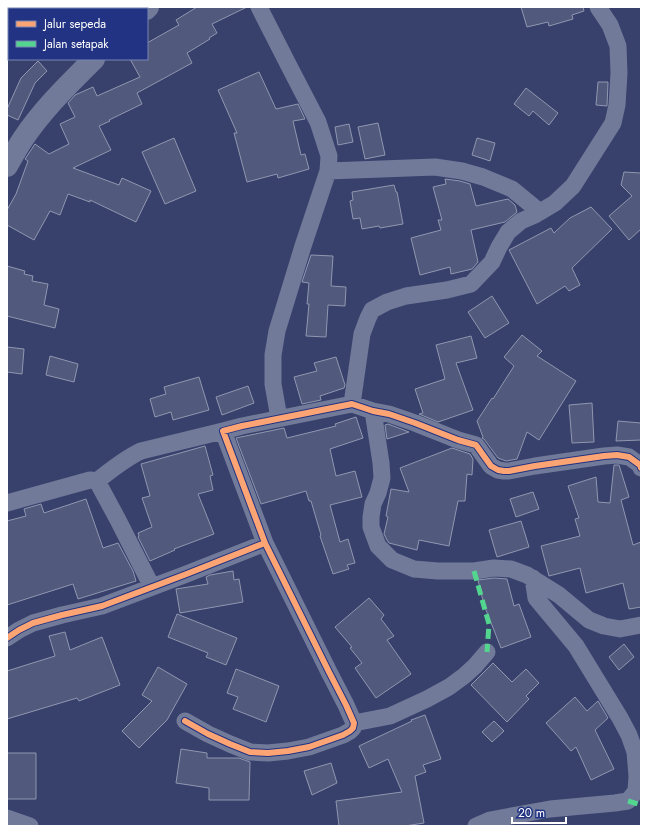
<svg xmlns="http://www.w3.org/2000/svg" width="648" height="833" viewBox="0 0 648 833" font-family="Jost,sans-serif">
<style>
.building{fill:#51597c;stroke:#9197b0}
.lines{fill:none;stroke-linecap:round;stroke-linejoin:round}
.minor{stroke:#727a9a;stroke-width:17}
.tertiary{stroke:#727a9a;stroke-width:22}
.quiet{stroke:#53d58f;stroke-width:5;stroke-dasharray:10 5;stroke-linecap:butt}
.cycleway-casing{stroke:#213382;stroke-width:8}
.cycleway{stroke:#fda474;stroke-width:6}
</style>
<rect width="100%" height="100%" fill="#37416c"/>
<path class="building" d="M 197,7 L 247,7 L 212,24 L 217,33 L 209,38 L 210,39 L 187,53 L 192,63 L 137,93 L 142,104 L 109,120 L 110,121 L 99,126 L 111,150 L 73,168 L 119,185 L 122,178 L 151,191 L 136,222 L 90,200 L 90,202 L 68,194 L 60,215 L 50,211 L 34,240 L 7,225 L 7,210 L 16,194 L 28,161 L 25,159 L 35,144 L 49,154 L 69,144 L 60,124 L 75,117 L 68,103 L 75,95 L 93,87 L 97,96 L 140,77 L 130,59 L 147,59 L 147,43 L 179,25 L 176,20 Z
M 521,7 L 583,7 L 584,11 L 572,15 L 573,19 L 549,26 L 548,22 L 527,27 Z
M 38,61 L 47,71 L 35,83 L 18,120 L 7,115 L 7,109 L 21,78 Z
M 259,72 L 276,109 L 298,104 L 305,119 L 293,121 L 301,155 L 305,154 L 309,169 L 278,178 L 277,174 L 247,182 L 234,133 L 237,133 L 218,90 Z
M 598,82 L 608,82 L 607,106 L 596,105 Z
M 526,88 L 558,113 L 549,125 L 533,111 L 529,116 L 514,104 Z
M 378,123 L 385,155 L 365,159 L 358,127 Z
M 349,124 L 353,142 L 338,145 L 335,127 Z
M 174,138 L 196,191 L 165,204 L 142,152 Z
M 477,138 L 495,143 L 490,161 L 472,155 Z
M 624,172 L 641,173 L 641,229 L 629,240 L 609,216 L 632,196 L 621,185 Z
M 445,179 L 460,181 L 470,184 L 476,206 L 508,199 L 515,205 L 517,212 L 505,222 L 471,230 L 478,262 L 472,269 L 451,274 L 450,267 L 420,275 L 411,238 L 441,230 L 438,220 L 442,220 L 433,187 L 446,184 Z
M 394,185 L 396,192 L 397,192 L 403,224 L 380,228 L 379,226 L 362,229 L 360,218 L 353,219 L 350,201 L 353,200 L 352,192 Z
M 591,207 L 612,229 L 572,268 L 580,285 L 569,291 L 565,286 L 537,304 L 509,250 L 551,228 L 554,233 L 570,218 Z
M 311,255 L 333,256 L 331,286 L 346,287 L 345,306 L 328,305 L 326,337 L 306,336 L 309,304 L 307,304 L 309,283 L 302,282 Z
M 7,266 L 25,271 L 24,274 L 33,276 L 32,281 L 48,284 L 44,305 L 59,309 L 55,328 L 7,316 Z
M 492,296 L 509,323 L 485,338 L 468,312 Z
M 522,335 L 542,351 L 537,356 L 576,381 L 539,440 L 527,432 L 517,459 L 506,461 L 498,458 L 484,439 L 482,438 L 483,437 L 477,421 L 492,398 L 493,399 L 514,366 L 504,357 Z
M 471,336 L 477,358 L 456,363 L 473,410 L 438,422 L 419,414 L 423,413 L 415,389 L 445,379 L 436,345 Z
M 7,347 L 24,349 L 22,374 L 7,372 Z
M 50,356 L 78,364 L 74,382 L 46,375 Z
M 336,357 L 345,385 L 344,388 L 320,396 L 321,400 L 302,404 L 294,377 L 317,371 L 314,363 Z
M 199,377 L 209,410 L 173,420 L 171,412 L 155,417 L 150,399 L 166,394 L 164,387 Z
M 248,386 L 254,403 L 222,415 L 216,397 Z
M 592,403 L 594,442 L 572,443 L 569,405 Z
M 356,417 L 363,438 L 330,449 L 336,476 L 355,471 L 362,497 L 330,505 L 340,542 L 348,539 L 355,563 L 347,565 L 349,569 L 333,574 L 320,536 L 321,535 L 311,501 L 309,501 L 306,491 L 261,504 L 236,438 L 284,428 L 287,438 L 336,426 L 335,424 Z
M 618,421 L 641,423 L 641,440 L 616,441 Z
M 388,424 L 409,432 L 387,439 L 385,425 Z
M 205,446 L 213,475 L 210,476 L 213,490 L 198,494 L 214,534 L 174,549 L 175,550 L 150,561 L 138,537 L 139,536 L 138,533 L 152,527 L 142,498 L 150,496 L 141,464 Z
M 452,448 L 470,454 L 473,459 L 472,475 L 467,474 L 465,501 L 458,501 L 449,546 L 419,540 L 417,550 L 389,543 L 387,540 L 384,534 L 388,517 L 386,516 L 391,489 L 409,492 L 400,468 Z
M 614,465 L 619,465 L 629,497 L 621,500 L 633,545 L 641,542 L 641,607 L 629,609 L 623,583 L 586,593 L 580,568 L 549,576 L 541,546 L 580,536 L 575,519 L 579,518 L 568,486 L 596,477 L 598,502 L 610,503 Z
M 533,492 L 539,509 L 516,517 L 510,499 Z
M 86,499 L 103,548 L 118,543 L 133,571 L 136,581 L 78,599 L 73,584 L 7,605 L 7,521 L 26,516 L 24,509 L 41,504 L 44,513 Z
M 521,521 L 529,547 L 497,557 L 489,530 Z
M 233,571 L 234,580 L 239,579 L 243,602 L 180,613 L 176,589 L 208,584 L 206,577 L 210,575 Z
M 494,578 L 507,579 L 514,606 L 519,604 L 531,637 L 501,648 L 484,605 L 478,580 Z
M 369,598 L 384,615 L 381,619 L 394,636 L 387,640 L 411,674 L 376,698 L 355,668 L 362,663 L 350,648 L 352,647 L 335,627 Z
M 177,614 L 237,638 L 226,665 L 206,657 L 208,653 L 168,637 Z
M 65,632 L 70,650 L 102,637 L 120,685 L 79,701 L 77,698 L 7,719 L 7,671 L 55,656 L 49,636 Z
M 624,644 L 634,657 L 619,670 L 609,657 Z
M 493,663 L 512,682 L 526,669 L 539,683 L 526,696 L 529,699 L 507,722 L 471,685 Z
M 158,667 L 187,684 L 167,720 L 139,748 L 122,731 L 152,701 L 142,695 Z
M 236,669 L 279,686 L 266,722 L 233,709 L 238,697 L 227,693 Z
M 575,697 L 587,711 L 598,701 L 608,718 L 595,730 L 614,769 L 591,780 L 576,747 L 571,751 L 546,723 Z
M 425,715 L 441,759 L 423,765 L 426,772 L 415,776 L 424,823 L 405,826 L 339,826 L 336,801 L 402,792 L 388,759 L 369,768 L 359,746 L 412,721 L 411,720 Z
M 494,721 L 504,731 L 492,742 L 482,732 Z
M 181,749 L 207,753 L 207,758 L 239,758 L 250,762 L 249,800 L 209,800 L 209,788 L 176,783 Z
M 7,753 L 36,753 L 36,799 L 7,799 Z
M 331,763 L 337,783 L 312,795 L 304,771 Z"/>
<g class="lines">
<path class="minor" d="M 259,7 L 288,64 L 318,122 L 329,156 L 328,171 L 303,246 L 277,331 L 273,355 L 273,384 L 279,418
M 328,171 L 435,167 L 462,171 L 483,177 L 512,189 L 540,212
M 352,404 L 362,334 L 368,318 L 372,310 L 387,302 L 406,296 L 447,290 L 471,284 L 492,262 L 499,247 L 508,232 L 521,221 L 535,215 L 555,203 L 573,186 L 613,123 L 617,105 L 619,73 L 618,46 L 610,25 L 598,7
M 373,411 L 381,463 L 382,478 L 378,493 L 373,504 L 371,517 L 371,527 L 378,546 L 392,560 L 414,569 L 438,571 L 474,571 L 494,568 L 511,569 L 527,575 L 559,595 L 589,620 L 604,626 L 620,629 L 641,625
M 97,481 C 111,470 124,459 141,451 L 223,431
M 7,503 L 90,480 L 97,481 L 118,520 L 152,587
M 265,543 L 223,431 L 242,426 L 352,404 L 373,411 L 389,414 L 415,423 L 458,440 L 476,445 L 491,466 L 498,470 L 504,471 L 509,471 L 535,466 L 604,456 L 617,455 L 629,457 L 640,465 L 641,468
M 7,638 L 19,630 L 33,623 L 62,615 L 102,606 L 184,575 L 265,543 L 329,672 L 346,705 L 354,723 L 353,728 L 350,731 L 343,735 L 309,747 L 288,751 L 268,753 L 250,752 L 230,744 L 208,734 L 185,721
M 354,723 L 390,716 L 427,699 L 449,687 L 464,676 L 475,666 L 487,652
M 7,818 L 30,826
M 476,826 L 490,820 L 550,809 L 615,803 L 628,801 L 636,791 L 637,776 L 635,752 L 629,735 L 620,718 L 576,646 L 536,598 L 533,578"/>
<path class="tertiary" d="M 146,9 L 148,7
M 7,166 C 12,157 17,148 23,139 C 43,109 69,84 94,59"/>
<path class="quiet" d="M 474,571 L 489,624 L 487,652
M 628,801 L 641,805"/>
<defs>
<path id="cycleway" d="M 265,543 L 223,431 L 242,426 L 352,404 L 373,411 L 389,414 L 415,423 L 458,440 L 476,445 L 491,466 L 498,470 L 504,471 L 509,471 L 535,466 L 604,456 L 617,455 L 629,457 L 640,465 L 641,468
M 7,638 L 19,630 L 33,623 L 62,615 L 102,606 L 184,575 L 265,543 L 329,672 L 346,705 L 354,723 L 353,728 L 350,731 L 343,735 L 309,747 L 288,751 L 268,753 L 250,752 L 230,744 L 208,734 L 185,721"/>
</defs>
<use href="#cycleway" class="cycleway-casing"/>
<use href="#cycleway" class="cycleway"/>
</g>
<rect width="648" height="833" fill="none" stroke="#ffffff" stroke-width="16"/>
<rect x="8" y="8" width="140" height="52" fill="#213382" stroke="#7a85b4"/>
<rect x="16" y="21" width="20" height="6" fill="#fda474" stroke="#7a85b4"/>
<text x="44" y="28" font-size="12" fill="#ffffff">Jalur sepeda</text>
<rect x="16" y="41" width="20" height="6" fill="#53d58f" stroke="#7a85b4"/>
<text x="44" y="48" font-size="12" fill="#ffffff">Jalan setapak</text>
<path d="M512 817v6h54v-6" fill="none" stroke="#ffffff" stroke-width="2"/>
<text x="518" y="817" font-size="12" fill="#ffffff" stroke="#213382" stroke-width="3" paint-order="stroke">20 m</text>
</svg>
